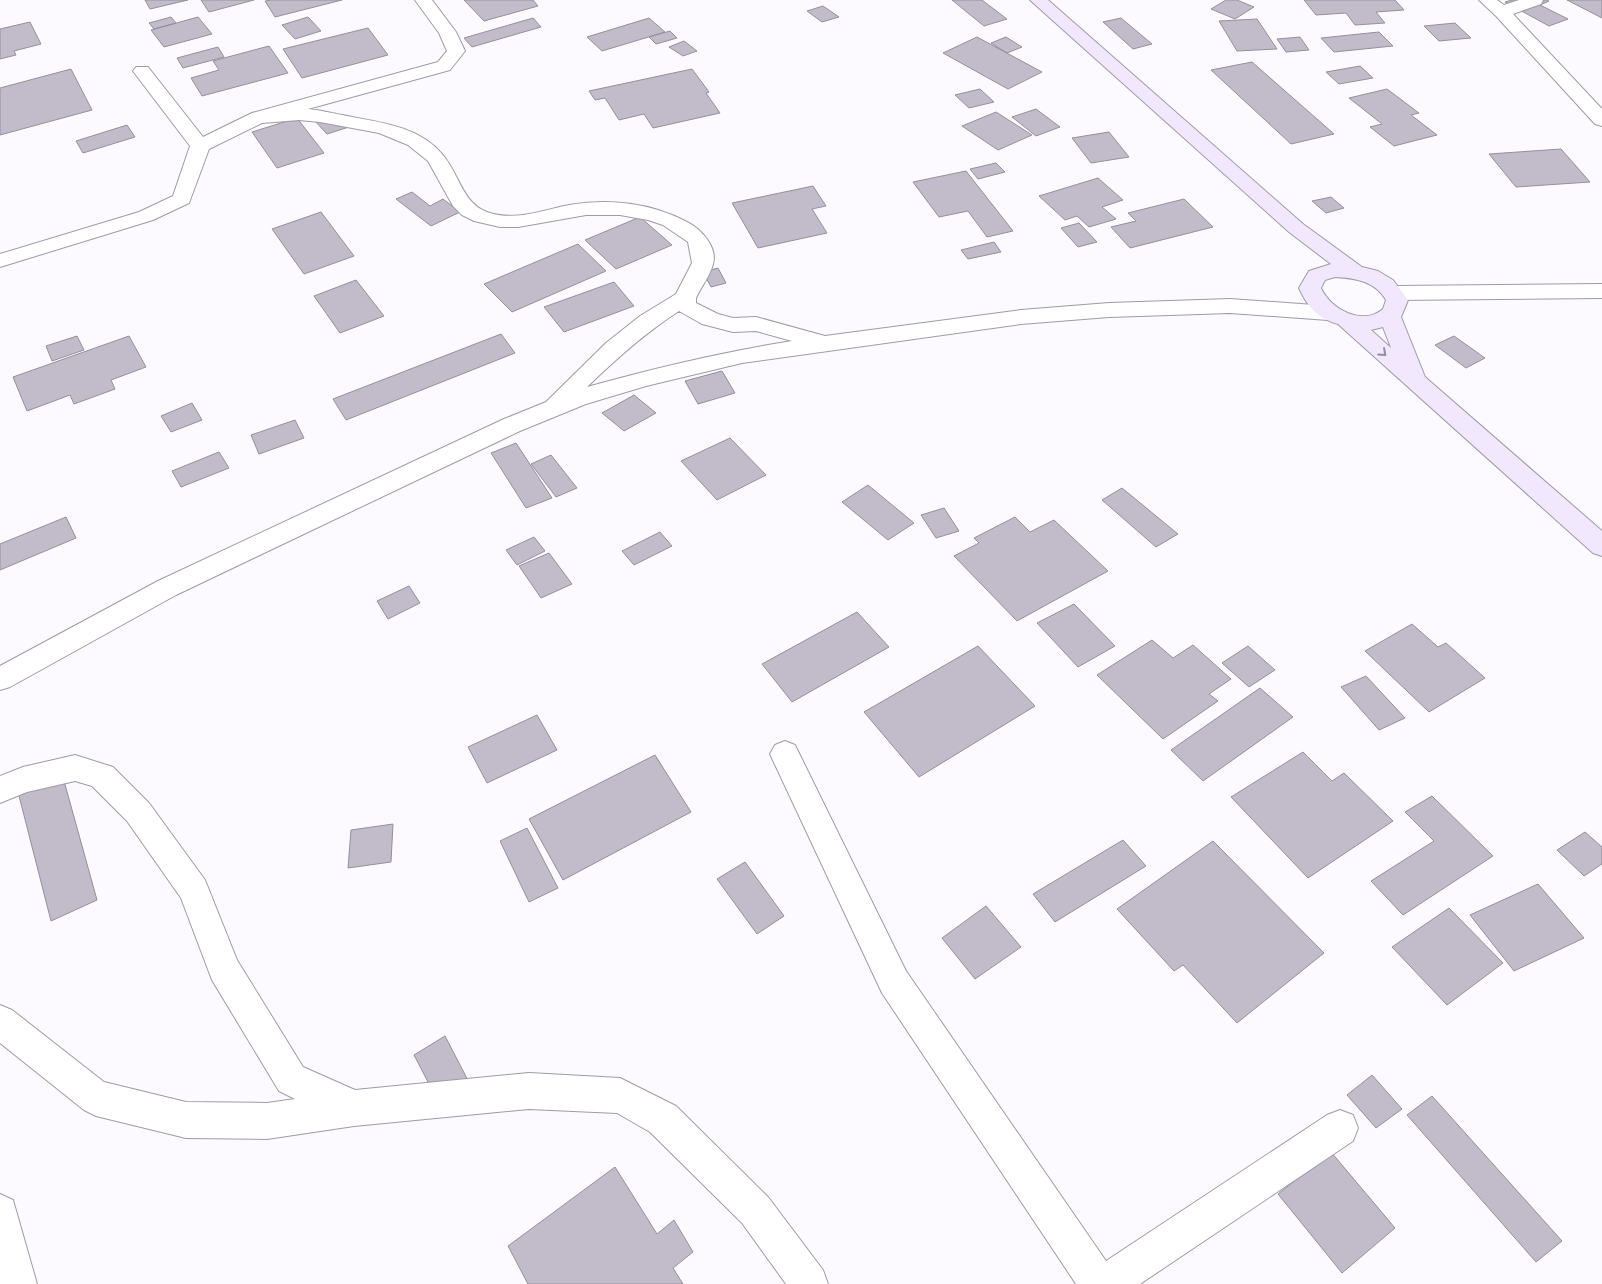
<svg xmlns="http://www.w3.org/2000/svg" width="1602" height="1284" viewBox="0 0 1602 1284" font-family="'Golos Text',sans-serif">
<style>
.building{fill:#c2bcca;stroke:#948f9c}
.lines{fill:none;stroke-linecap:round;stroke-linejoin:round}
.street-casing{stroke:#9f9aa6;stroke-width:2}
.secondary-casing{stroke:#9f9aa6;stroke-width:2}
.street{fill:#fff;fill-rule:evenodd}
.secondary{fill:#f2e8fd;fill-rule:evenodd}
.oneway{stroke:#958e9c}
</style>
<rect width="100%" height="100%" fill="#fcfaff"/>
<path class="building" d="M 145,0 L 188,0 L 150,9 Z
M 201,0 L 254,0 L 209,12 Z
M 271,0 L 342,0 L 275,17 L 265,1 Z
M 464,0 L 533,0 L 538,6 L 484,21 Z
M 952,0 L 982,0 L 1007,19 L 984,26 Z
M 1226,0 L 1237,0 L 1254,7 L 1235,19 L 1211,9 Z
M 1304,0 L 1395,0 L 1404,10 L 1376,12 L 1385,23 L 1355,25 L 1346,13 L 1316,15 Z
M 1512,0 L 1547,0 L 1549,1 L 1540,5 L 1568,19 L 1549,26 L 1505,2 Z
M 1567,0 L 1602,0 L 1602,18 Z
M 823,6 L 839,17 L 822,22 L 807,11 Z
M 171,17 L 176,23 L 154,29 L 149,23 Z
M 198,17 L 212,34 L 164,47 L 151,30 Z
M 308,17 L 321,31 L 295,39 L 282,25 Z
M 533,18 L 541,27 L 472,47 L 464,38 Z
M 649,18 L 665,32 L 602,51 L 587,37 Z
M 1121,18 L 1152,44 L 1133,49 L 1103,22 Z
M 1257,19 L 1277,49 L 1237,51 L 1219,21 Z
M 30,22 L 41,44 L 14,51 L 16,55 L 0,59 L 0,29 Z
M 1455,23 L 1471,38 L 1439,41 L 1424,26 Z
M 368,28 L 388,55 L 302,78 L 283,49 Z
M 670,31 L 677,38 L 656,44 L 649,37 Z
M 1379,32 L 1393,46 L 1334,52 L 1321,38 Z
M 977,37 L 1042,72 L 1008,89 L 943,53 Z
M 1006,37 L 1022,47 L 1007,53 L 991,43 Z
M 1300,37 L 1309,50 L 1286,52 L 1277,39 Z
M 684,41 L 697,51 L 683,56 L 669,47 Z
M 269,46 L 288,73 L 202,96 L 191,78 L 219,70 L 213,61 Z
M 218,47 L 224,57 L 183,68 L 177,58 Z
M 1252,62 L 1334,134 L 1291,144 L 1211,70 Z
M 1360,66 L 1373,78 L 1339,84 L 1326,72 Z
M 71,69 L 92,110 L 0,135 L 0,88 Z
M 692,69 L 709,92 L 706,93 L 720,113 L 653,128 L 644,114 L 619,120 L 605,98 L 595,100 L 589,91 Z
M 980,89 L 994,102 L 969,108 L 955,95 Z
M 1387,89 L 1419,113 L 1411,115 L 1437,135 L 1394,146 L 1370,127 L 1382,124 L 1349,98 Z
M 1036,109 L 1060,127 L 1036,136 L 1012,117 Z
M 996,112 L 1032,135 L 998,150 L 962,126 Z
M 336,113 L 349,127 L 327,134 L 314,120 Z
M 297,118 L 324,153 L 277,168 L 252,132 Z
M 127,125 L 135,137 L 83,153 L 76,141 Z
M 1109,132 L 1129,157 L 1091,163 L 1072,138 Z
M 1561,149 L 1590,182 L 1516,187 L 1489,154 Z
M 996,163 L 1005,172 L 978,179 L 970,169 Z
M 966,171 L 1013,231 L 987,237 L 968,211 L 939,217 L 913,182 Z
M 1098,178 L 1123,200 L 1102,207 L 1116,219 L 1089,227 L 1077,216 L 1065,220 L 1039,196 Z
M 813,186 L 826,206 L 812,209 L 827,233 L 758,248 L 732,203 Z
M 412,192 L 430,206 L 443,199 L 460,212 L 431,226 L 396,199 Z
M 1331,197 L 1344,208 L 1326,213 L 1312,201 Z
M 1184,199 L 1213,227 L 1130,248 L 1111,227 L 1136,221 L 1128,213 Z
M 321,212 L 354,256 L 304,274 L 272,229 Z
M 640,217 L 672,245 L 616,269 L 585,240 Z
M 1079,223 L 1097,242 L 1078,247 L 1061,228 Z
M 994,242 L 1001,252 L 968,259 L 961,250 Z
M 578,244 L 606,271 L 512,312 L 484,284 Z
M 718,268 L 726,283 L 711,287 L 703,272 Z
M 356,280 L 384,316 L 340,333 L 314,296 Z
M 614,282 L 634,306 L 564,332 L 544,307 Z
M 501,334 L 515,353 L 346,420 L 333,399 Z
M 77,336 L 84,350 L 52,361 L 46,346 Z
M 129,336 L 146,367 L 111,380 L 115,389 L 74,404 L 70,395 L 27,411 L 13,377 Z
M 1454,336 L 1485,358 L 1466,368 L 1435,345 Z
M 722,371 L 735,393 L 698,404 L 685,381 Z
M 634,395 L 656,413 L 624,431 L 602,413 Z
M 192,403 L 202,420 L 171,432 L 161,416 Z
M 295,420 L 304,438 L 259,454 L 251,435 Z
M 730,438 L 766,475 L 717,500 L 681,461 Z
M 516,443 L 552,498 L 526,508 L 491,453 Z
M 219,452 L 229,468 L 181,487 L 172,471 Z
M 551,455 L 577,488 L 556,497 L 531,464 Z
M 868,485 L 914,523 L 888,540 L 842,502 Z
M 1122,488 L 1178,534 L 1156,547 L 1102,500 Z
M 944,508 L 959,531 L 936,538 L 921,515 Z
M 66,517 L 76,538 L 0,570 L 0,544 Z
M 1015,517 L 1030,532 L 1054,520 L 1108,571 L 1017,621 L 954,556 L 979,543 L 974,538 Z
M 660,532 L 672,546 L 634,565 L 622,551 Z
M 534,537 L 545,551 L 517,565 L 506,550 Z
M 549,553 L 572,584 L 541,598 L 519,566 Z
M 409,586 L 420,603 L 388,619 L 377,601 Z
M 1074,604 L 1115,646 L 1078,667 L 1037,623 Z
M 857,612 L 889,647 L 792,702 L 762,664 Z
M 1412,624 L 1438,647 L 1446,643 L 1485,678 L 1429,712 L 1365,651 Z
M 1152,640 L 1173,658 L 1193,645 L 1231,679 L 1209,694 L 1218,701 L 1163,739 L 1097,675 Z
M 978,646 L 1035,706 L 919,777 L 864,712 Z
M 1248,646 L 1275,670 L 1249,687 L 1222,663 Z
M 1366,676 L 1405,718 L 1379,730 L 1341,687 Z
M 1260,688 L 1293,717 L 1203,781 L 1171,750 Z
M 537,715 L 557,750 L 487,783 L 468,747 Z
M 1303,752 L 1332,781 L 1344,773 L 1393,821 L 1308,878 L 1231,797 Z
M 655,755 L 691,812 L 563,880 L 529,819 Z
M 61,770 L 97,900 L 51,921 L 17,788 Z
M 1432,796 L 1493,856 L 1403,915 L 1371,881 L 1434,841 L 1405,812 Z
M 393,824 L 391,862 L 348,868 L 351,830 Z
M 527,828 L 558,888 L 529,902 L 500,841 Z
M 1585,832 L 1602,847 L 1602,864 L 1584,876 L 1557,850 Z
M 1123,840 L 1146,866 L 1055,922 L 1033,894 Z
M 1213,841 L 1324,953 L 1237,1023 L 1183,965 L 1174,971 L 1117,909 Z
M 745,862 L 784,916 L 757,934 L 717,879 Z
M 1538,884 L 1584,938 L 1514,971 L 1470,915 Z
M 986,906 L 1021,947 L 975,979 L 942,938 Z
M 1449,908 L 1503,963 L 1447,1005 L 1392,947 Z
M 445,1036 L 473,1090 L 442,1109 L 414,1055 Z
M 1372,1075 L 1402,1109 L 1376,1128 L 1347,1095 Z
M 1432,1096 L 1562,1241 L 1536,1262 L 1407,1115 Z
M 1331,1152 L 1395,1228 L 1342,1273 L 1278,1194 Z
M 615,1167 L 657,1234 L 674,1220 L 693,1252 L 673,1268 L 683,1284 L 528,1284 L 508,1246 Z"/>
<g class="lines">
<defs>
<path id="street" d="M 415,0 L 432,0 L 456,32 L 465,51 L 450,70 L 308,109 C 320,110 331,113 342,115 C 376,122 418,125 442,154 C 459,173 462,203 487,212 C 514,222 543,210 569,205 C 609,198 652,203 687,222 C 701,229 718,247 713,264 C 710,276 701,287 696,298 L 696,303 L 718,314 L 733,318 L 756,317 L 825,336 L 1021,310 L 1109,303 L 1230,299 L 1328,306 L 1336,308 L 1339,313 L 1336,318 L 1328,320 L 1230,313 L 1109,317 L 1021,324 L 742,363 L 646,386 L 586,404 L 520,431 L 176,595 L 10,687 L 0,690 L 0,666 L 158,581 L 504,419 L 546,402 L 606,343 L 640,316 L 676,294 L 692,263 L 688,242 L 663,225 L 648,220 L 620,215 L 586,215 L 518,227 L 500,227 L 474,221 L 462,215 L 453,206 L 428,161 L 408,145 L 379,133 L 320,122 L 299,120 L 262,123 L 209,149 L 189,203 L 153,220 L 0,267 L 0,254 L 139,212 L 173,196 L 190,146 L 136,75 L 133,71 L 136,67 L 148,67 L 203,137 L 252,113 L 438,62 L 447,51 L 439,33 ZM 679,311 L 702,324 L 733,332 L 756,331 L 792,341 C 723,352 655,368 587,387 C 616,359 645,333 679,311 Z
M 1479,0 L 1497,0 L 1504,5 L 1519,0 L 1543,0 L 1541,4 L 1513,14 L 1602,109 L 1602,126 L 1595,124 L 1496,16 Z
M 1602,284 L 1602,298 L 1394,300 L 1386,298 L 1383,293 L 1386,288 L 1394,286 Z
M 785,741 L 795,745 L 906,971 L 1106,1261 L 1327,1115 L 1340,1110 L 1353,1115 L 1358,1128 L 1353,1141 L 1140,1284 L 1076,1284 L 882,993 L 770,754 L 775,745 Z
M 75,755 L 113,767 L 149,803 L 205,880 L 237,960 L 303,1067 L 355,1090 L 529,1073 L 620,1078 L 676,1106 L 768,1197 L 823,1270 L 828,1284 L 786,1284 L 742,1223 L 650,1132 L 617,1113 L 529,1109 L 354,1126 L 267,1139 L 186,1138 L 96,1116 L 84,1110 L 0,1043 L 0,1005 L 12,1010 L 104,1082 L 186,1102 L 267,1103 L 295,1099 L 279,1091 L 212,980 L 181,898 L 127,821 L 92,786 L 75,781 L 27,792 L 0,803 L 0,776 L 23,767 Z
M 0,1194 L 13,1200 L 37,1284 L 0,1284 Z"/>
<path id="secondary" d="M 1030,0 L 1048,0 L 1303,224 L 1362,267 L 1378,271 L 1393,280 L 1408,300 L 1401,317 L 1425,377 L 1602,531 L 1602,556 L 1593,553 L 1338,324 C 1318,319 1307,306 1299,288 L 1309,271 L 1331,264 L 1289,232 ZM 1335,277 C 1355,278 1375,281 1386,300 L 1383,309 C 1363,326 1331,310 1321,288 L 1325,280 ZM 1383,327 L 1391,348 L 1371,330 Z"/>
</defs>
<use href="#street" class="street-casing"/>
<use href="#secondary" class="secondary-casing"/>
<use href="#street" class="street"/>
<use href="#secondary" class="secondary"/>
</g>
<defs><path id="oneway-chevron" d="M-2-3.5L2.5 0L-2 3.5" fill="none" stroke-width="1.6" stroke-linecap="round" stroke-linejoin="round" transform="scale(1.25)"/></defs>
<use class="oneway" href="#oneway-chevron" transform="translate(1383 353) rotate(42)"/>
</svg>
